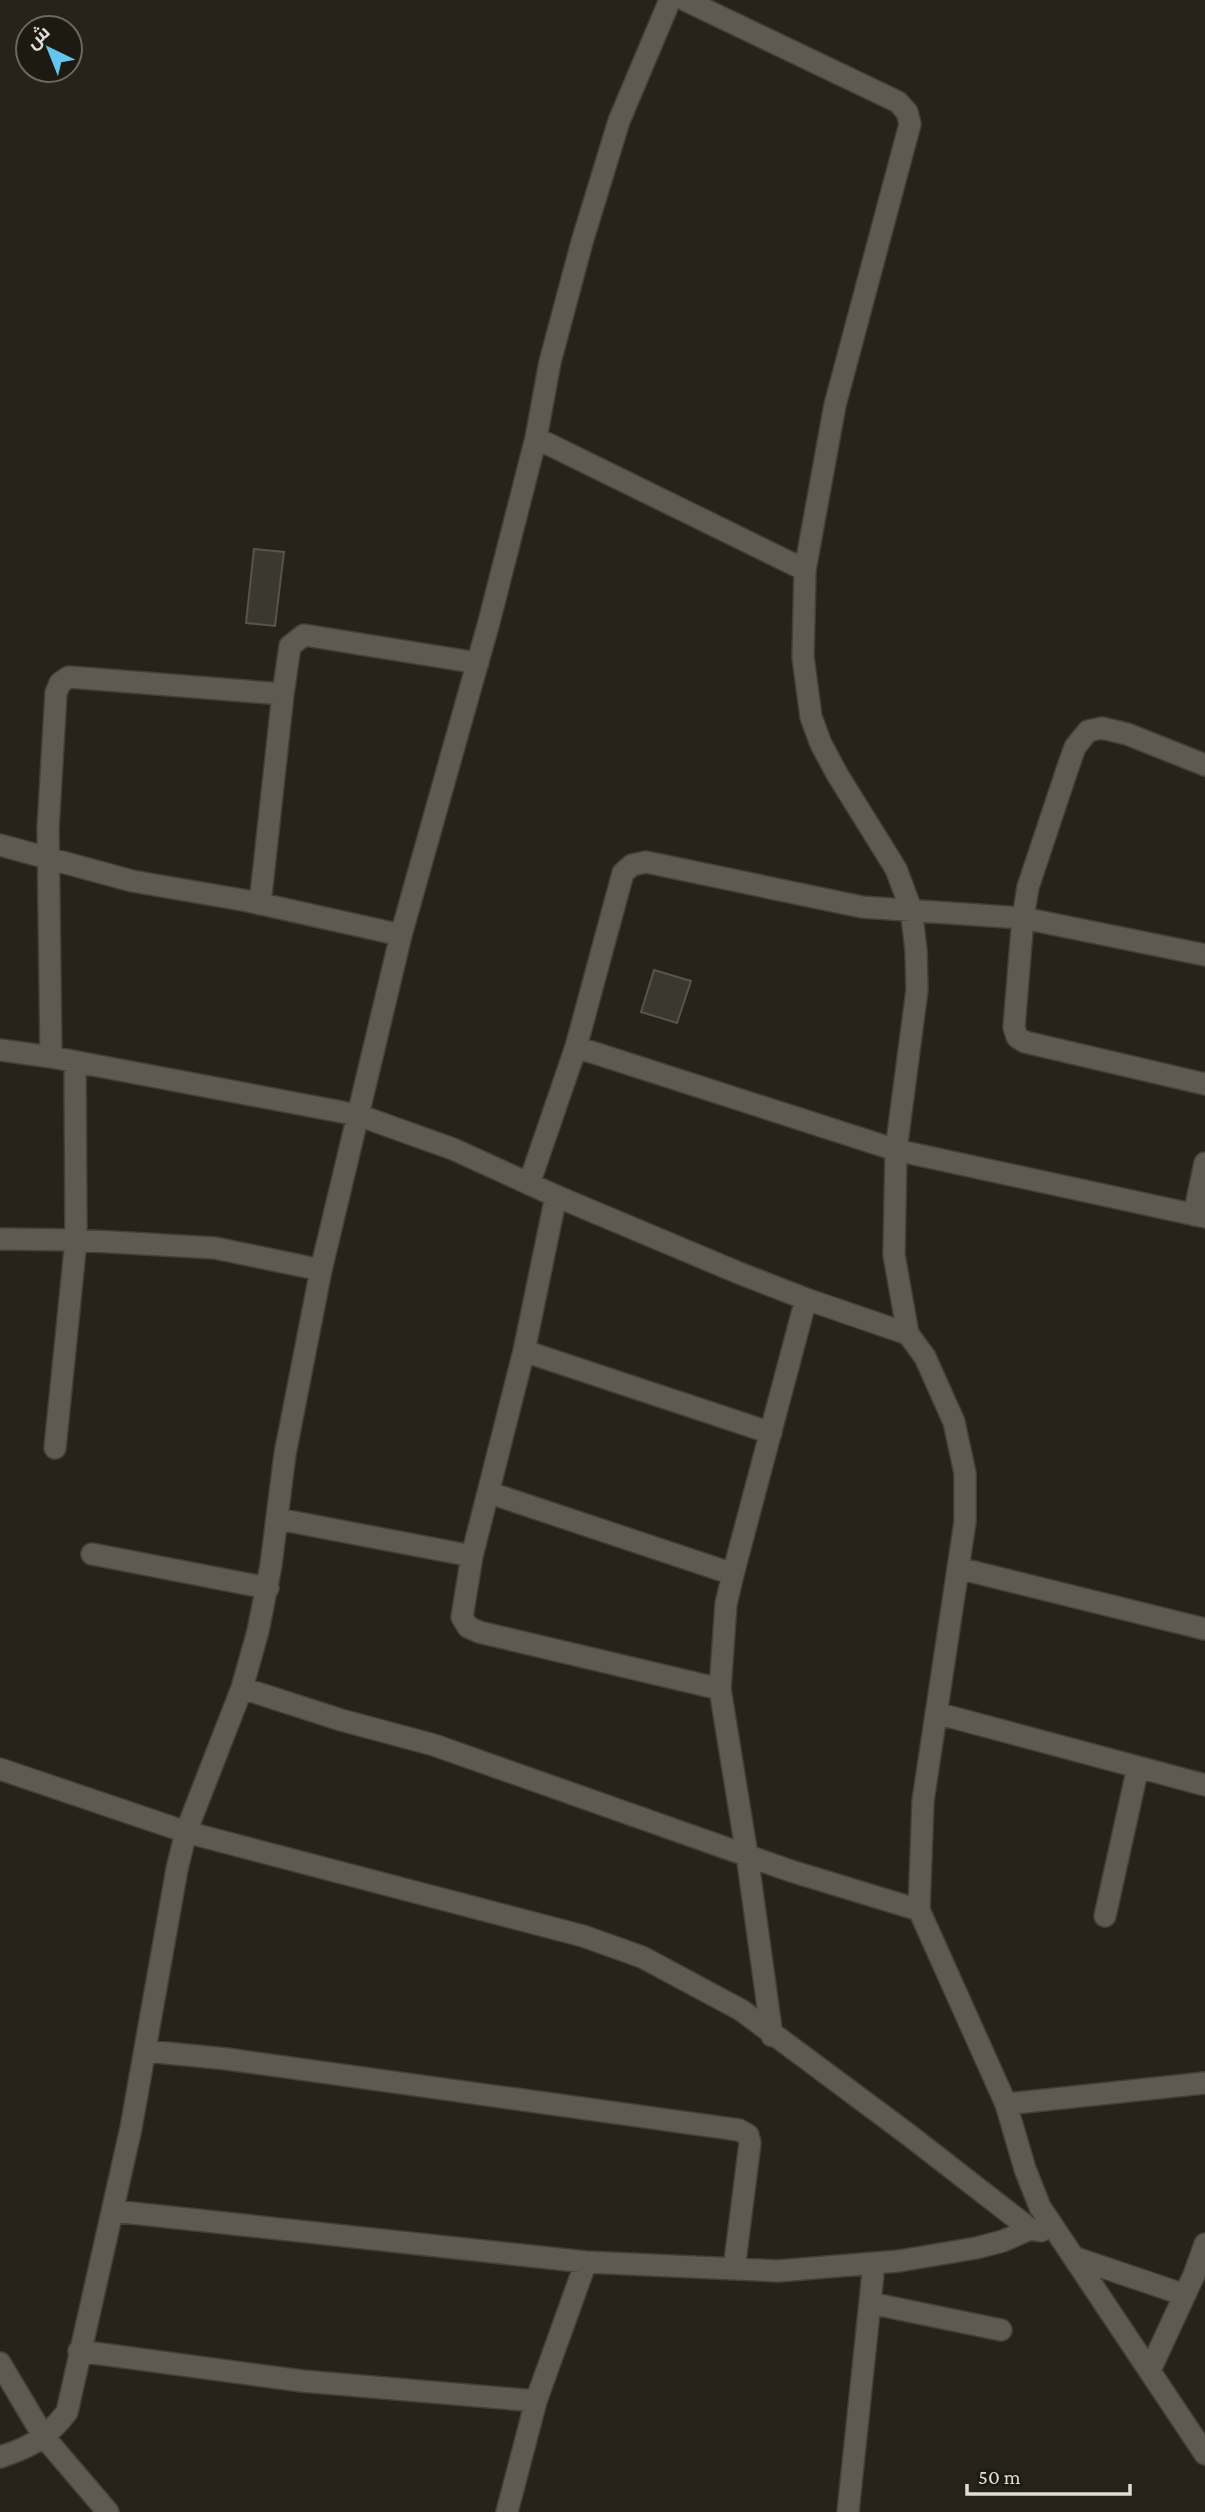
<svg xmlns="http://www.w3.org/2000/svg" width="1205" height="2512" viewBox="0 0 1205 2512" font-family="'Crimson Pro',Cairo,serif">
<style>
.building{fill:#3b382f;stroke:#58544c;stroke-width:2}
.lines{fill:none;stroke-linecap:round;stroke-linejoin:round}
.minor-casing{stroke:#423f39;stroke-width:24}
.minor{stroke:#5e5a51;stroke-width:21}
</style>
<rect width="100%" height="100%" fill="#27231b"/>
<path class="building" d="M 254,549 L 284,552 L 275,626 L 246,623 Z
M 654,970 L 691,981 L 677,1023 L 641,1012 Z"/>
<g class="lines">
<defs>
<path id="minor" d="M 685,0 L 898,102 L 907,112 L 910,124 L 835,405 L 805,570 L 803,657 L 811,717 L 821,744 L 837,774 L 896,869 L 911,909 L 916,950 L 917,990 L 896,1150 L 894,1255 L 908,1334 L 925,1357 L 954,1422 L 965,1473 L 965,1522 L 923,1801 L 919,1910 L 1006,2104 L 1025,2169 L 1040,2207 L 1205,2454
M 536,438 L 805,570
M 283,694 L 290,646 L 304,635 L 478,663
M 1205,765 L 1127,734 L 1102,728 L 1088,731 L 1075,747 L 1067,770 L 1028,887 L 1023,918 L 1205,955
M 0,845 L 132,881 L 248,901 L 401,935
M 576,1047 L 623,873 L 632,865 L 646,862 L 862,907 L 1023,918 L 1014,1027 L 1017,1037 L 1025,1042 L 1205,1084
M 0,1050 L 51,1057 L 358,1115 L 453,1149 L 556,1196 L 739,1273 L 806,1299 L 908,1334
M 51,1057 L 48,829 L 56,693 L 60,683 L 69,677 L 283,694 L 260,904
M 529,1184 L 576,1047 L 896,1150 L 1205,1217
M 556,1196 L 524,1351 L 472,1556 L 462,1617 L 468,1627 L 479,1632 L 720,1689
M 1194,1215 L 1205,1163
M 0,1239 L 76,1240 L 215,1248 L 321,1270
M 524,1351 L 771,1433
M 55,1448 L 76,1240 L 75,1062
M 490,1493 L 733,1574
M 278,1519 L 472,1556
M 92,1554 L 268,1588
M 958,1568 L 1205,1629
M 242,1688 L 341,1720 L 434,1745 L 791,1871 L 919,1910
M 936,1713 L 1205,1785
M 0,1769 L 186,1832 L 583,1936 L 642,1957 L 741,2010 L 909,2135 L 1030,2229
M 1105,1916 L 1138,1767
M 772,2036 L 747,1855 L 720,1689 L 726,1604 L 733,1574 L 806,1299
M 146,2051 L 227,2059 L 739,2130 L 748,2135 L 750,2143 L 734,2269
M 1006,2104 L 1205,2083
M 113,2211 L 586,2262 L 778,2271 L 899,2261 L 976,2248 L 1003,2241 L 1030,2229 L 1041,2231
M 1076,2258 L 1185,2295
M 870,2303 L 1001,2330
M 79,2351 L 302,2381 L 536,2401 L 586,2262
M 0,2363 L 44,2437 L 108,2512
M 1150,2370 L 1194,2275 L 1205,2244
M 0,2457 C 31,2447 47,2438 67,2412 L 131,2128 L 177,1869 L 186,1832 L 242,1688 L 258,1631 L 271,1565 L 285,1454 L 321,1270 L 401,935 L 489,622 L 536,438 L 550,362 L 582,242 L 619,121 L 670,0
M 507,2512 L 536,2401
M 848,2512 L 874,2264"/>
</defs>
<use href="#minor" class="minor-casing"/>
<use href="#minor" class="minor"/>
</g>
<g transform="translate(49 49) rotate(317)"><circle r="33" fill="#1d1a12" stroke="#6b6862" stroke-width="2"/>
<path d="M0-5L12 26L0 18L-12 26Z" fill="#66c4ef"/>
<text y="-10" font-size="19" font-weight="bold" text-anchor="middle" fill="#e0ded9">ش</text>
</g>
<path d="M967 2484v10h163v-10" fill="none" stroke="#e0ded9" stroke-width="3.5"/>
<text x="978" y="2484" font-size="21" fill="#e0ded9" stroke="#1d1a12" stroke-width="5" paint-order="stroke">50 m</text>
</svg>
